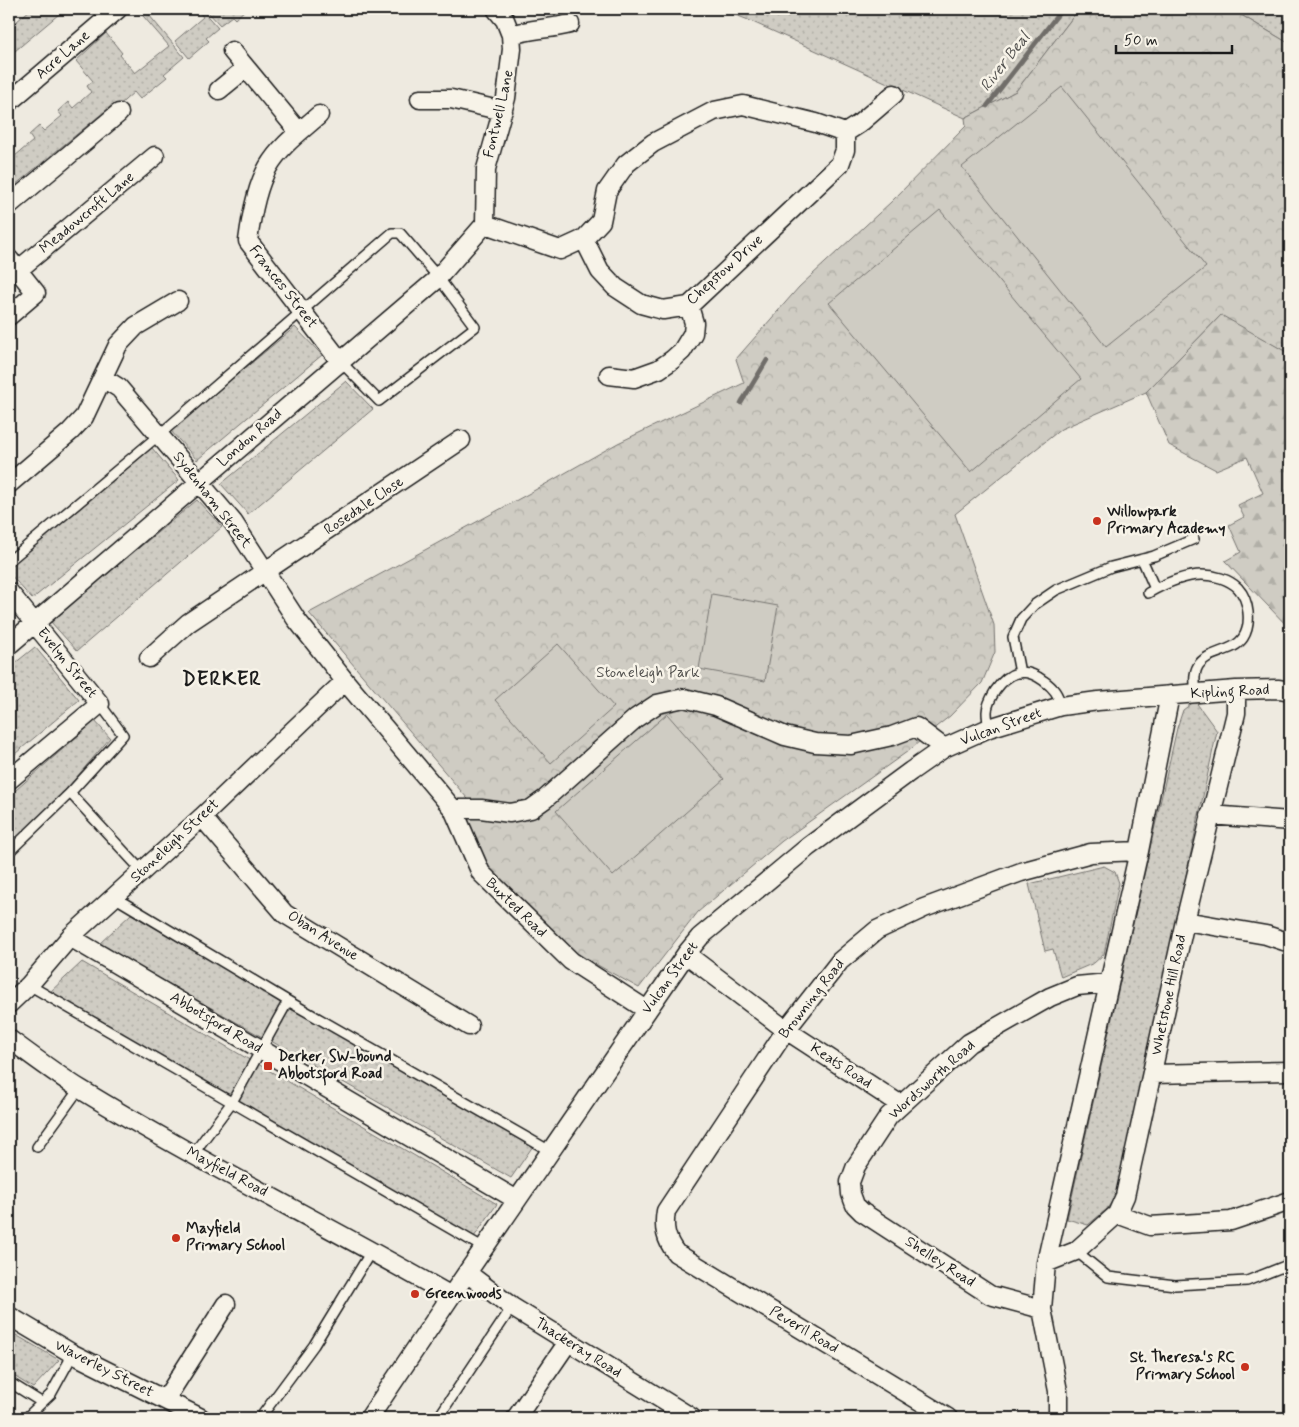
<svg xmlns="http://www.w3.org/2000/svg" width="1299" height="1427" viewBox="0 0 1299 1427" font-family="Mynerve,sans-serif">
<style>
.grass{fill:url(#grass-dots);stroke:#767470}
.forest{fill:url(#forest-firs);stroke:#767470}
.park{fill:url(#park-crowns);stroke:#767470}
.pitch{fill:#cfccc3;stroke:#767470}
.lines{fill:none;stroke-linecap:round;stroke-linejoin:round}
.stream{stroke:#6f6d69;stroke-width:4.5}
.lane-casing{stroke:#1c1c1c;stroke-width:12}
.street-casing{stroke:#1c1c1c;stroke-width:21}
.lane{stroke:#f7f3e8;stroke-width:9}
.street{stroke:#f7f3e8;stroke-width:18}
.poi-dot{fill:#c8321e;stroke:#f7f3e8;stroke-width:2}
.labels{text-anchor:middle;dominant-baseline:central;stroke-width:5;stroke-linejoin:round;paint-order:stroke}
.street-label{font-size:15px;fill:#1c1c1c;stroke:#f7f3e8}
.poi-label{font-size:15px;font-weight:bold;fill:#1c1c1c;stroke:#f7f3e8;text-anchor:start}
.park-label{font-size:15px;fill:#52514e;stroke:#f7f3e8}
.water-label{font-size:16px;font-style:italic;fill:#535250;stroke:#f7f3e8}
.district-label{font-size:20px;font-weight:bold;letter-spacing:1px;fill:#1c1c1c;stroke:#f7f3e8}
</style>
<defs>
<pattern id="grass-dots" width="8" height="8" patternUnits="userSpaceOnUse" patternTransform="scale(1.25)"><rect width="8" height="8" fill="#cfccc3"/><path d="M2 2h.1M6 6h.1" fill="none" stroke="#b1afa7" stroke-width="1.8" stroke-linecap="round"/></pattern>
<pattern id="forest-firs" width="22" height="20" patternUnits="userSpaceOnUse" patternTransform="scale(1.25)"><rect width="22" height="20" fill="#cfccc3"/><path d="M5 1l3.5 6h-7zM16 11l3.5 6h-7z" fill="#b1afa7"/></pattern>
<pattern id="park-crowns" width="20" height="18" patternUnits="userSpaceOnUse" patternTransform="scale(1.25)"><rect width="20" height="18" fill="#cfccc3"/><path d="M2 6a3 3 0 1 1 6 0M12 15a3 3 0 1 1 6 0" fill="none" stroke="#b1afa7"/></pattern>
</defs>
<rect width="100%" height="100%" fill="#eeeae0"/>
<filter id="ink" filterUnits="userSpaceOnUse"><feTurbulence type="fractalNoise" baseFrequency=".02" numOctaves="2"/><feDisplacementMap in="SourceGraphic" scale="10" xChannelSelector="R" yChannelSelector="G"/><feConvolveMatrix kernelMatrix="1 2 1 2 8 2 1 2 1" color-interpolation-filters="sRGB"/></filter>
<g filter="url(#ink)">
<path class="grass" d="M 31,9 L 65,9 L 9,56 L 9,28 Z
M 137,9 L 144,9 L 184,57 L 164,74 L 167,77 L 140,99 L 134,92 L 116,108 L 112,104 L 110,107 L 9,190 L 9,152 L 10,151 L 15,156 L 33,141 L 29,135 L 39,126 L 44,131 L 62,116 L 58,111 L 68,102 L 73,108 L 91,92 L 87,86 L 93,81 L 76,61 L 106,33 L 122,53 L 120,55 L 135,73 L 169,46 Z
M 197,9 L 201,9 L 218,28 L 206,38 L 209,41 L 189,58 L 175,41 L 203,17 Z
M 212,9 L 246,9 L 235,19 L 232,16 L 220,25 L 208,12 Z
M 720,9 L 1079,9 L 1016,91 L 965,118 L 746,19 Z
M 1231,9 L 1290,9 L 1290,44 Z
M 295,327 L 322,355 L 197,460 L 170,430 Z
M 346,381 L 373,409 L 248,514 L 221,484 Z
M 152,448 L 179,480 L 32,599 L 9,573 L 9,566 Z
M 197,500 L 222,527 L 77,651 L 50,621 Z
M 35,647 L 79,700 L 9,759 L 9,668 Z
M 1195,701 L 1217,731 L 1118,1192 L 1107,1209 L 1088,1225 L 1067,1219 L 1177,728 L 1183,710 Z
M 95,721 L 110,738 L 69,786 L 9,846 L 9,796 Z
M 1104,866 L 1115,872 L 1119,883 L 1104,954 L 1094,963 L 1061,977 L 1053,949 L 1045,951 L 1029,884 Z
M 131,914 L 283,1002 L 264,1038 L 99,944 Z
M 82,962 L 253,1062 L 232,1099 L 49,993 Z
M 291,1005 L 533,1146 L 511,1178 L 271,1041 Z
M 258,1064 L 497,1204 L 474,1237 L 237,1100 Z
M 9,1331 L 59,1360 L 33,1388 L 9,1373 Z"/>
<path class="forest" d="M 1222,314 L 1290,354 L 1290,629 L 1225,561 L 1241,552 L 1229,525 L 1244,517 L 1238,505 L 1263,493 L 1247,457 L 1216,470 L 1169,445 L 1146,392 Z"/>
<path class="park" d="M 1079,9 L 1231,9 L 1290,44 L 1290,354 L 1221,315 L 1146,392 L 1061,429 L 955,514 L 994,625 L 995,652 L 982,683 L 950,716 L 932,730 L 911,749 L 782,841 L 698,912 L 639,988 L 572,951 L 484,866 L 467,821 L 473,805 L 309,613 L 528,494 L 618,443 L 744,383 L 736,359 L 799,287 L 891,202 L 966,126 L 965,118 L 1016,91 Z"/>
<path class="pitch" d="M 1062,87 L 1206,267 L 1106,347 L 962,167 Z
M 940,210 L 1081,379 L 971,472 L 829,303 Z
M 712,594 L 778,606 L 765,681 L 699,669 Z
M 558,644 L 614,707 L 551,763 L 495,700 Z
M 667,714 L 724,779 L 613,876 L 556,811 Z"/>
<g class="lines">
<path class="stream" d="M 987,106 L 1062,9
M 741,403 L 767,360"/>
<defs>
<path id="lane" d="M 1142,559 L 1155,589
M 9,561 L 159,435 L 392,233 L 400,233 L 438,277 L 475,327 L 379,401 L 340,361
M 1148,593 C 1164,584 1183,575 1202,575 C 1214,575 1229,579 1238,588 C 1249,600 1252,624 1243,638 C 1233,653 1206,651 1198,666 C 1193,674 1195,685 1196,693
M 1020,673 L 1013,637 L 1021,619 L 1034,605 L 1056,590 L 1111,567 L 1154,556 L 1194,539
M 989,728 C 988,723 987,717 987,712 C 987,706 992,696 995,691 C 1009,671 1024,666 1044,681 C 1054,688 1058,694 1061,706
M 70,793 L 142,871
M 9,852 L 70,793 L 123,735 L 100,704
M 114,897 L 288,1001 L 550,1151
M 29,985 L 484,1248
M 37,1147 L 79,1089
M 193,1154 L 232,1102 L 288,1001
M 1076,1251 L 1108,1277 L 1175,1285 L 1247,1281 L 1290,1264
M 9,1382 L 41,1402
M 26,1418 L 51,1394 L 73,1354
M 260,1418 L 314,1345 L 372,1250
M 438,1418 L 512,1307"/>
<path id="street" d="M 511,35 C 530,29 550,29 570,24
M 232,51 L 299,132
M 219,90 L 246,68
M 420,99 L 451,99 L 503,111
M 9,102 L 118,9
M 319,115 C 301,131 280,146 268,167 C 256,188 251,218 248,241 L 340,361
M 9,205 L 119,113
M 485,224 L 560,250 L 584,239 L 601,221 L 607,191 L 626,164 L 653,143 L 714,111 L 743,105 L 816,123 L 845,133 L 859,124 L 894,94
M 485,224 L 486,169 L 506,98 L 512,49 L 511,35 L 505,20 L 496,9
M 584,239 L 600,271 L 615,287 L 641,304 L 663,310 L 689,306 L 840,164 L 845,150 L 845,133
M 9,259 L 36,293 L 9,316
M 18,270 L 155,156
M 609,375 L 634,378 L 659,369 L 672,360 L 682,351 L 693,333 L 694,323 L 689,306
M 103,378 L 119,388 L 233,522 L 296,619 L 345,681 L 453,809 L 481,873 L 571,961 L 647,1010
M 9,484 L 70,432 L 84,417 L 118,345 L 136,326 L 178,301
M 9,592 L 100,704 L 9,780
M 9,645 L 435,281 L 485,224
M 149,658 L 188,623 L 461,440
M 453,809 L 481,809 L 510,813 L 531,809 L 545,799 L 636,718 L 657,704 L 684,698 L 716,706 L 785,736 L 815,743 L 851,745 L 892,736 L 916,727 L 944,748
M 1210,815 L 1290,821
M 202,817 L 285,914 L 469,1026
M 1185,921 L 1266,935 L 1290,943
M 70,937 L 517,1200
M 686,954 L 786,1030 L 901,1105
M 9,1004 L 29,985 L 70,937 L 202,817 L 345,681
M 9,1039 C 32,1056 56,1074 80,1089 C 201,1163 328,1225 451,1296
M 1152,1074 L 1290,1071
M 1117,1214 L 1150,1226 L 1231,1221 L 1290,1201
M 1046,1263 L 1076,1251 L 1117,1214 L 1125,1196 L 1185,921 L 1236,713 L 1236,690
M 467,1273 L 512,1307 L 692,1418
M 1042,1309 L 990,1295 L 862,1212 L 855,1205 L 851,1194 L 850,1182 L 856,1166 L 889,1116 L 969,1043 L 1050,997 L 1077,986 L 1108,983
M 9,1316 L 73,1354 L 201,1418
M 165,1400 L 226,1304
M 369,1418 L 451,1296 L 686,954 L 700,937 L 808,847 L 911,771 L 944,748 L 989,728 L 1061,706 L 1098,701 L 1236,690 L 1279,689 L 1290,691
M 516,1418 L 568,1342
M 948,1418 L 676,1253 C 666,1240 663,1228 666,1211 L 786,1030 L 840,961 L 877,930 L 924,908 L 1021,872 L 1091,853 L 1139,851
M 1058,1418 L 1058,1391 L 1042,1309 L 1046,1263 L 1139,851 L 1170,695"/>
</defs>
<use href="#lane" class="lane-casing"/>
<use href="#street" class="street-casing"/>
<use href="#lane" class="lane"/>
<use href="#street" class="street"/>
</g>
</g>
<g class="poi-dot">
<circle cx="1097" cy="521" r="5"/>
<rect x="263" y="1061" width="10" height="10" rx="2.5"/>
<circle cx="176" cy="1238" r="5"/>
<circle cx="415" cy="1294" r="5"/>
<circle cx="1245" cy="1367" r="5"/>
</g>
<g class="labels">
<g class="street-label">
<text transform="translate(63 55) rotate(-41)">Acre Lane</text>
<text transform="translate(499 114) rotate(-77)">Fontwell Lane</text>
<text transform="translate(87 213) rotate(-40)">Meadowcroft Lane</text>
<text transform="translate(725 270) rotate(-42)">Chepstow Drive</text>
<text transform="translate(283 287) rotate(52)">Frances Street</text>
<text transform="translate(250 438) rotate(-41)">London Road</text>
<text transform="translate(212 500) rotate(52)">Sydenham Street</text>
<text transform="translate(364 506) rotate(-34)">Rosedale Close</text>
<text transform="translate(67 663) rotate(51)">Evelyn Street</text>
<text transform="translate(1230 692) rotate(-3)">Kipling Road</text>
<text transform="translate(1001 727) rotate(-20)">Vulcan Street</text>
<text transform="translate(175 841) rotate(-43)">Stoneleigh Street</text>
<text transform="translate(516 908) rotate(44)">Buxted Road</text>
<text transform="translate(323 936) rotate(32)">Oban Avenue</text>
<text transform="translate(670 978) rotate(-54)">Vulcan Street</text>
<text transform="translate(1169 995) rotate(-78)">Whetstone Hill Road</text>
<text transform="translate(812 999) rotate(-52)">Browning Road</text>
<text transform="translate(216 1023) rotate(31)">Abbotsford Road</text>
<text transform="translate(841 1066) rotate(33)">Keats Road</text>
<text transform="translate(932 1080) rotate(-42)">Wordsworth Road</text>
<text transform="translate(227 1172) rotate(28)">Mayfield Road</text>
<text transform="translate(940 1262) rotate(33)">Shelley Road</text>
<text transform="translate(804 1330) rotate(31)">Peveril Road</text>
<text transform="translate(578 1348) rotate(32)">Thackeray Road</text>
<text transform="translate(104 1369) rotate(27)">Waverley Street</text>
</g>
<g class="poi-label">
<text x="1107" y="512">Willowpark<tspan x="1107" dy="17">Primary Academy</tspan></text>
<text x="278" y="1057">Derker, SW-bound<tspan x="278" dy="17">Abbotsford Road</tspan></text>
<text x="186" y="1229">Mayfield<tspan x="186" dy="17">Primary School</tspan></text>
<text x="425" y="1294">Greenwoods</text>
<text x="1235" y="1358" text-anchor="end">St. Theresa's RC<tspan x="1235" dy="17">Primary School</tspan></text>
</g>
<g class="park-label">
<text x="648" y="673">Stoneleigh Park</text>
</g>
<g class="water-label">
<text transform="translate(1005 62) rotate(-52)">River Beal</text>
</g>
<g class="district-label">
<text x="222" y="679">DERKER</text>
</g>
</g>
<rect width="1299" height="1427" fill="none" stroke="#f7f3e8" stroke-width="30"/>
<rect x="15" y="15" width="1269" height="1397" fill="none" stroke="#1c1c1c" stroke-width="2" filter="url(#ink)"/>
<path d="M1116 45v8h116v-8" fill="none" stroke="#1c1c1c" stroke-width="2.5"/>
<text x="1124" y="45" font-size="15" fill="#1c1c1c" stroke="#f7f3e8" stroke-width="4" paint-order="stroke">50 m</text>
</svg>
